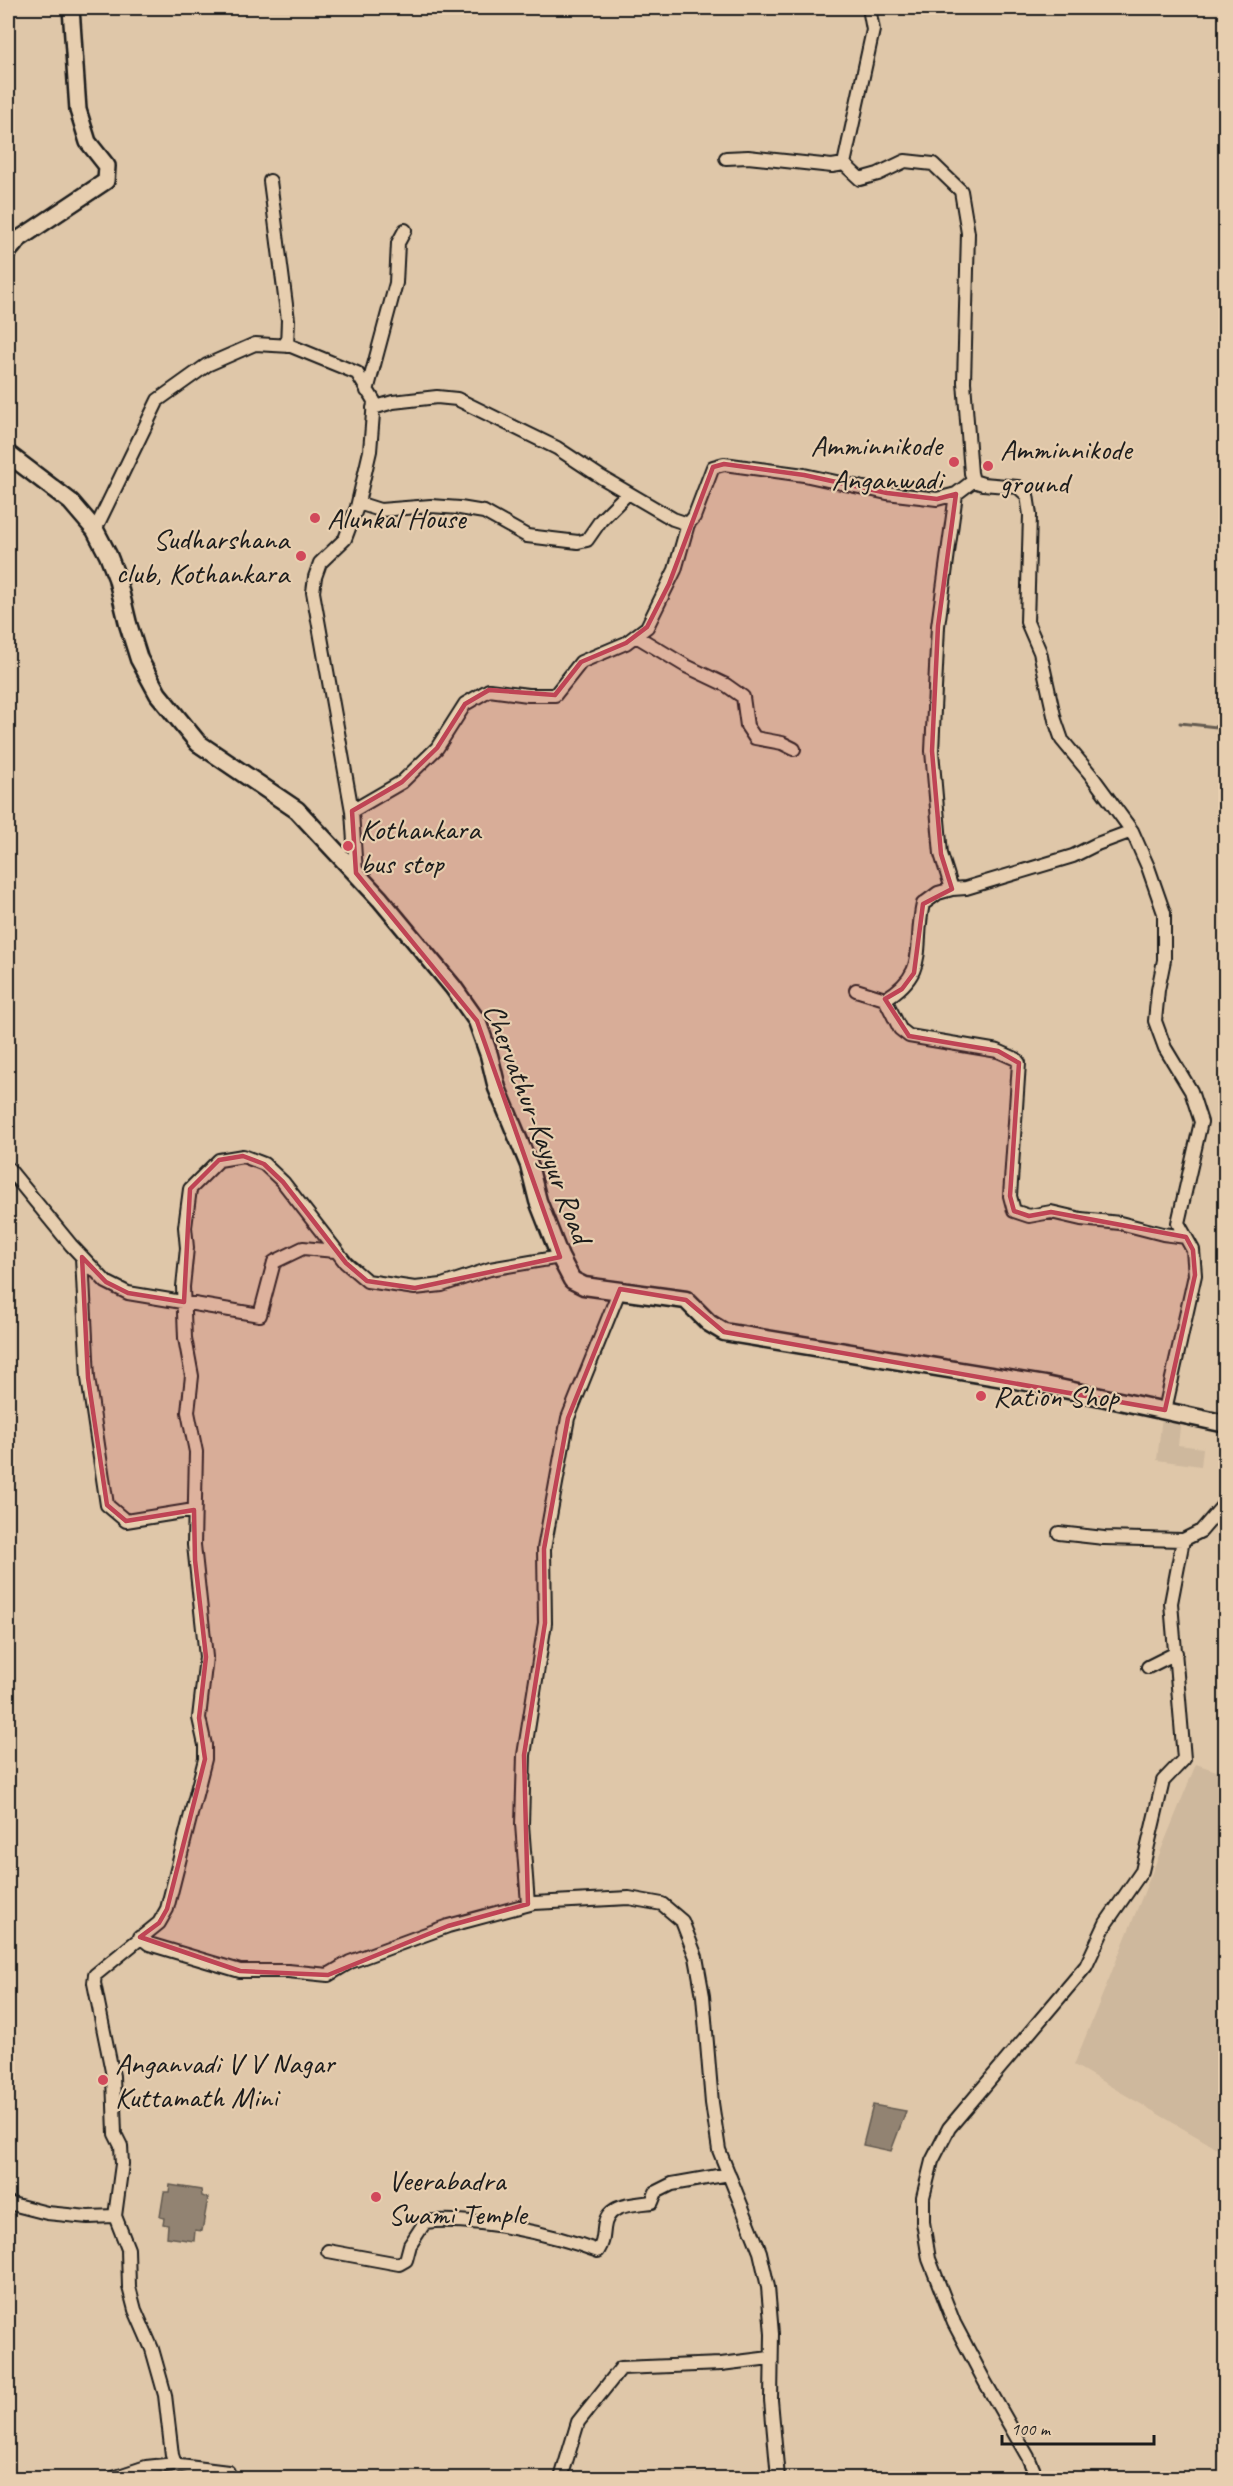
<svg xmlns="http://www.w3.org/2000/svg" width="1233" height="2486" viewBox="0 0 1233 2486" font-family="Caveat,sans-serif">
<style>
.built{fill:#ceb89d}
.water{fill:#928372;stroke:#635a50;stroke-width:1.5}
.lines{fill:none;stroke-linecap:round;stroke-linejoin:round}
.stream{stroke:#635a50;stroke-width:3}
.minor-casing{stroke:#1c1c1c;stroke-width:16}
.tertiary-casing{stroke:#1c1c1c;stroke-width:20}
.secondary-casing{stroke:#1c1c1c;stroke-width:21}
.minor{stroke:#e7ceaf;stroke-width:12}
.tertiary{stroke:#e7ceaf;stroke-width:15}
.secondary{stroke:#e7ceaf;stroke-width:16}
.marked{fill:#bf4455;fill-opacity:0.2;stroke:#bf4455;stroke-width:4.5;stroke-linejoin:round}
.poi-dot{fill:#d1495b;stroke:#e7ceaf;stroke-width:2}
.labels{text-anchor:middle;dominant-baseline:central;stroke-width:4.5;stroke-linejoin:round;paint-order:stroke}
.poi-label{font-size:30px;fill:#1c1c1c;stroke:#e7ceaf;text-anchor:start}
.street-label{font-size:30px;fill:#1c1c1c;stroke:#e7ceaf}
</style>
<rect width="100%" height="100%" fill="#dfc7a9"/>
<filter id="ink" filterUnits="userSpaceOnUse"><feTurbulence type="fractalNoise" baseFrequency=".0167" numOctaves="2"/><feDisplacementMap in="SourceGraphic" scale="12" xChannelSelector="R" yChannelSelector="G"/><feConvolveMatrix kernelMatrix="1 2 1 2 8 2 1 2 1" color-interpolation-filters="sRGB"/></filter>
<g filter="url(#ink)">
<path class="built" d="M 1162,1417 L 1181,1419 L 1178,1445 L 1203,1448 L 1201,1466 L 1157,1460 Z
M 1196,1764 L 1225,1774 L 1225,2153 L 1074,2065 Z"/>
<path class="water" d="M 873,2105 L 906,2111 L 891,2151 L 863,2145 Z
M 170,2185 L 201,2190 L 202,2196 L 208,2198 L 202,2231 L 195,2230 L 194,2241 L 167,2237 L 168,2225 L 163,2224 L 164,2218 L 160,2217 L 164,2192 L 169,2192 Z"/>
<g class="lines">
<path class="stream" d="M 1180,723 L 1226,728"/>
<defs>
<path id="minor" d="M 869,8 L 873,30 L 844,164 L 860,179 L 878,174 L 905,161 L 933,164 L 961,191 L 968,233 L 964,382 L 971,473 L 973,481 L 983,484 L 1018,487 L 1027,495 L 1030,515 L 1027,622 L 1040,652 L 1055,720 L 1062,740 L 1091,775 L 1132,831 L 1148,867 L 1164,913 L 1164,960 L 1158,990 L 1155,1021 L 1165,1048 L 1191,1091 L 1201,1122 L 1178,1223 L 1193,1250 L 1195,1275 L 1165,1410
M 726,158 L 748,157 L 832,166 L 844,164
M 270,181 L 288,320 L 287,346
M 367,391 L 396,283 L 398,243 L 405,230
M 373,408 L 393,402 L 437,397 L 457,399 L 557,448 L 601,477 L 673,519 L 688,524 L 694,517 L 713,467 L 724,464 L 804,475 L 887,493 L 937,499 L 956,494 L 973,481
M 956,494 L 938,626 L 932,751 L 941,854 L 952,889 L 966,888 L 1073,856 L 1097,844 L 1132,831
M 358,503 L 380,510 L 431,506 L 460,508 L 484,512 L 527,536 L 578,542 L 587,540 L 601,520 L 628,493
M 95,530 L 158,400 L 207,365 L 255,344 L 291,346 L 357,373 L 374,401 L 370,451 L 357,507 L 345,539 L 320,563 L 315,577 L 313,592 L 352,811 L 356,873
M 636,636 L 686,666 L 726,685 L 743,697 L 747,726 L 755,738 L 782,743 L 794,749
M 352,811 L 402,782 L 437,748 L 465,704 L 489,690 L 528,695 L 555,695 L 581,662 L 626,643 L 647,627 L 675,570 L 688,524
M 856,990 L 885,999 L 900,1029 L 909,1036 L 998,1051 L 1016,1059 L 1019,1063 L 1010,1196 L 1014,1211 L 1029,1216 L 1051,1212 L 1081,1219 L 1120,1223 L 1163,1234 L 1186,1237
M 885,999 C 930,972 913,947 923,904 L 938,893 L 952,889
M 8,1168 L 71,1245 L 106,1282 L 128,1293 L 260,1315 L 274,1262 L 303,1248 L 335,1251
M 82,1257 L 88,1378 L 107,1505 L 126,1521 L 194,1510
M 1059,1533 L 1104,1538 L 1183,1540
M 1148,1667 L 1176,1653
M 528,1904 L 522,1824 L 524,1755 L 545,1623 L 544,1549 L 568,1418 L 620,1289
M 140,1937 L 149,1944 L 240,1971 L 288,1971 L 328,1975 L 350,1962 L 448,1926 L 534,1903 L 629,1898 L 662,1904 L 682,1921 L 696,1957 L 703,1996 L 712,2103 L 719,2150 L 760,2252 L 768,2287 L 772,2334 L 771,2400 L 778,2478
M 8,2203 L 47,2213 L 88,2217 L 115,2216
M 328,2251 L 399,2264 L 406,2260 L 410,2245 L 425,2222 C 473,2216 553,2234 598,2251 C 603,2243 603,2238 604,2229 C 606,2203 632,2205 652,2202 L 656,2192 L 672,2184 L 729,2174
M 113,2478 L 146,2467 L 175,2464
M 230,2478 L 228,2472 L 180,2466 L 175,2464 L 172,2455 L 165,2395 L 152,2349 L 135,2310 L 129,2287 L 128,2249 L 115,2216 L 122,2164 L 121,2146 L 115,2134 L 113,2076 L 94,1983 L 95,1975 L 159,1923 L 167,1909 L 205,1759 L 205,1745 L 199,1718 L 206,1657 L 194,1545 L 196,1452 L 188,1412 L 192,1376 L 185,1338 L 183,1287 L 187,1248 L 185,1227 L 190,1189 L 219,1160 L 243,1156 L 264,1164 L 283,1182 L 346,1263 L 367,1281 L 415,1288 L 442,1285 L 490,1269 L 560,1257
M 561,2478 L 578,2422 L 621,2368 L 721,2364 L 770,2358
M 1037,2478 L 1028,2457 L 985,2382 L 954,2323 L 929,2259 L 923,2222 L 923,2197 L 932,2161 L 949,2128 L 1086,1966 L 1106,1923 L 1142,1871 L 1163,1781 L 1184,1759 L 1171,1603 L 1183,1540 L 1201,1531 L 1226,1502"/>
<path id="tertiary" d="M 8,252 L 19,239 L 106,181 L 107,166 L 88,142 L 78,110 L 71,8"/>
<path id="secondary" d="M 8,454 L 71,502 L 95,530 L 108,555 L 117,578 L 128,624 L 139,659 L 158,694 L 198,743 L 297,810 L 380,899 L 453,987 L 477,1021 L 489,1055 L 497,1088 L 529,1165 L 538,1201 L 560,1257 L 572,1280 L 584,1286 L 686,1300 L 709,1323 L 724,1332 L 1045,1385 L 1226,1424"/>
</defs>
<use href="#minor" class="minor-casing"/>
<use href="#tertiary" class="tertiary-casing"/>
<use href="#secondary" class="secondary-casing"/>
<use href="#minor" class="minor"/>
<use href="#tertiary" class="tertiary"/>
<use href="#secondary" class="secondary"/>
</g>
</g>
<path class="marked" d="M 724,464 L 804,475 L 887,493 L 937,499 L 956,494 L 938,626 L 932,751 L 941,854 L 952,889 L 923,904 L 914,973 L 902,989 L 885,999 L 909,1036 L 998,1051 L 1019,1063 L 1010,1196 L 1014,1211 L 1029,1216 L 1051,1212 L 1186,1237 L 1193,1250 L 1195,1275 L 1165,1410 L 724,1332 L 686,1300 L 620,1289 L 568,1418 L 544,1549 L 545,1623 L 524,1755 L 528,1904 L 448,1926 L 328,1975 L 240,1971 L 140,1937 L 159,1923 L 167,1909 L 205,1759 L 199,1718 L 206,1657 L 195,1560 L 194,1510 L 126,1521 L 107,1505 L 88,1378 L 82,1257 L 106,1282 L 128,1293 L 184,1302 L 190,1189 L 219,1160 L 243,1156 L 264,1164 L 283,1182 L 346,1263 L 367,1281 L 415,1288 L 560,1257 L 477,1021 L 356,873 L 352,811 L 402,782 L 437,748 L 465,704 L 489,690 L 555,695 L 581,662 L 626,643 L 647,627 L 669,584 L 713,467 Z"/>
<g class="poi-dot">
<circle cx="954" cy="462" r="6"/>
<circle cx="988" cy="466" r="6"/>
<circle cx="315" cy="518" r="6"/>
<circle cx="301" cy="556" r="6"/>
<circle cx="348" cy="846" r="6"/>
<circle cx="981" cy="1396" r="6"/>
<circle cx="103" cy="2080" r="6"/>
<circle cx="376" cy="2197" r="6"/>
</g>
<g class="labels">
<g class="poi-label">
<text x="942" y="445" text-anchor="end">Amminnikode<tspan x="942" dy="34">Anganwadi</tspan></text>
<text x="1000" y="449">Amminnikode<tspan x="1000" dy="34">ground</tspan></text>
<text x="327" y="518">Alunkal House</text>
<text x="289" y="539" text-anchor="end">Sudharshana<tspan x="289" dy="34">club, Kothankara</tspan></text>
<text x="360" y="829">Kothankara<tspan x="360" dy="34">bus stop</tspan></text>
<text x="993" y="1396">Ration Shop</text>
<text x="115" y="2063">Anganvadi V V Nagar<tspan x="115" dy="34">Kuttamath Mini</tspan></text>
<text x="388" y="2180">Veerabadra<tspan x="388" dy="34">Swami Temple</tspan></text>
</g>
<g class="street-label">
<text transform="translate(538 1123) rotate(69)">Chervathur-Kayyur Road</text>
</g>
</g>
<rect width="1233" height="2486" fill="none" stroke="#e7ceaf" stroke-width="30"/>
<rect x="15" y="15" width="1203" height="2456" fill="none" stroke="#1c1c1c" stroke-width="2" filter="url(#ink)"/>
<path d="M1002 2435v9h152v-9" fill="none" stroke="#1c1c1c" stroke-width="3"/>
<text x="1011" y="2435" font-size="18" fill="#1c1c1c" stroke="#e7ceaf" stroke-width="4.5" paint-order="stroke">100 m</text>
</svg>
